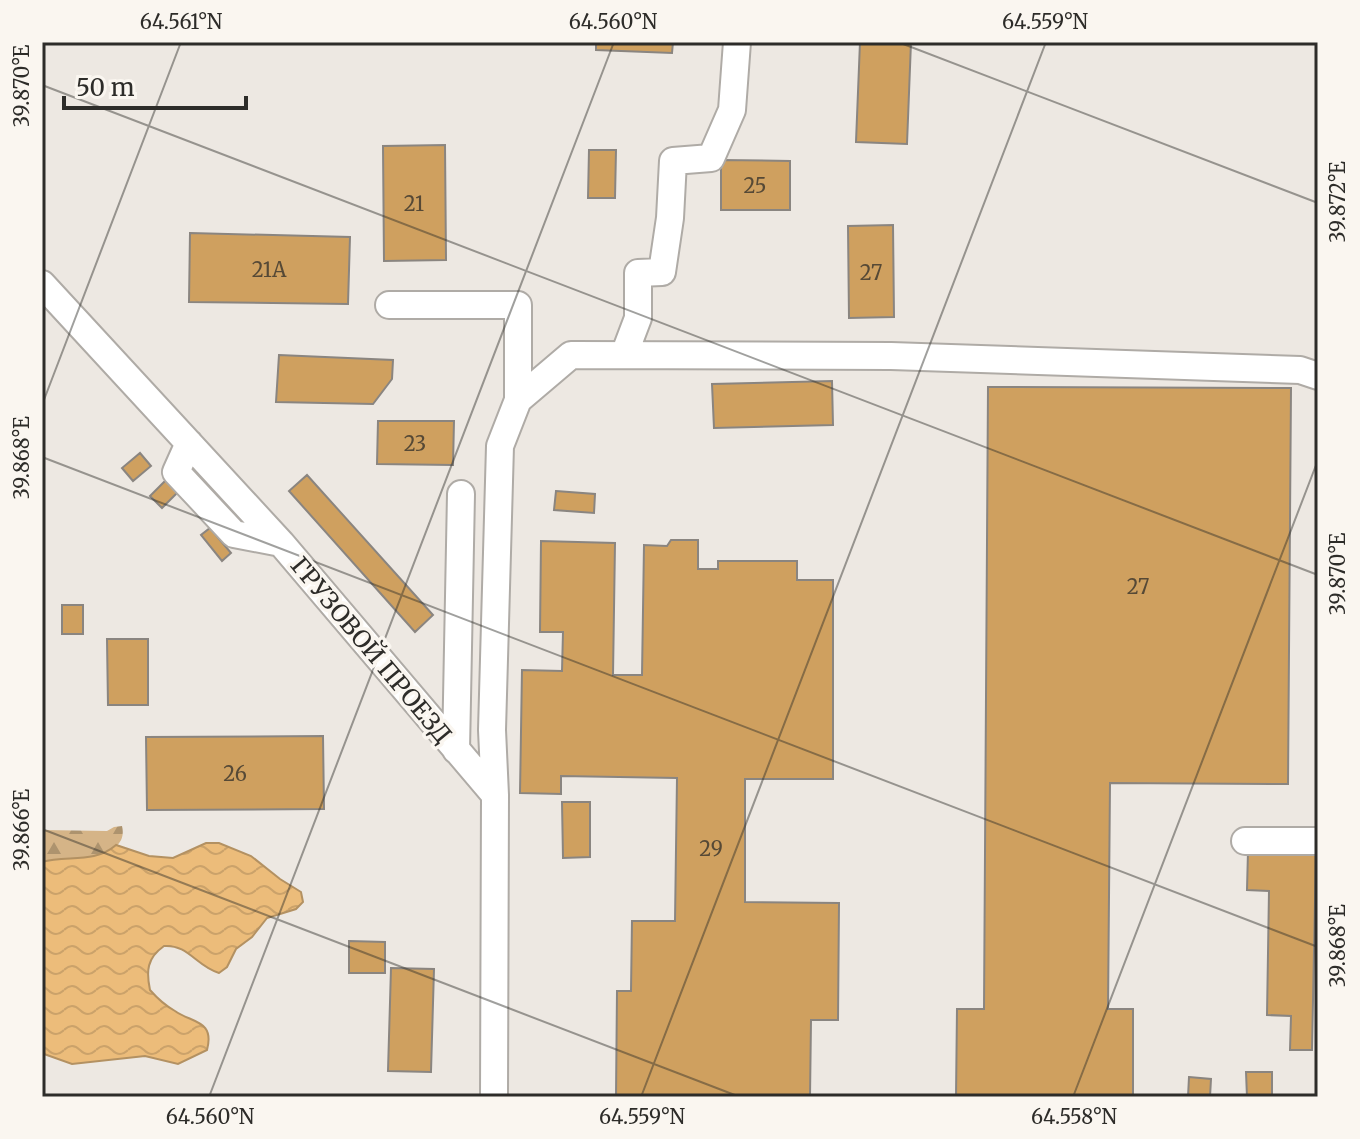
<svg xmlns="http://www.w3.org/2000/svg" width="1360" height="1139" viewBox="0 0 1360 1139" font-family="Merriweather,serif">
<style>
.forest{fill:url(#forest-firs)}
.water{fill:url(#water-waves);stroke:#b39162;stroke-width:2}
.building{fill:#cfa05f;stroke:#8a8580;stroke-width:2}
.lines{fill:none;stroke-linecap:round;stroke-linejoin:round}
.minor-casing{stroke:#afaba6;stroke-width:30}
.minor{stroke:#fff;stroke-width:26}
.ticks{fill:none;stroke:#2d2c29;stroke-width:2;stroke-opacity:0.45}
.labels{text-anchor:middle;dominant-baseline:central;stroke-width:7;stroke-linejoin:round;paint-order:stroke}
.number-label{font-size:20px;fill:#564936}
.street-label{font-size:24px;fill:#2d2c29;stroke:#faf6f0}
.neatline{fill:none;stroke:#2d2c29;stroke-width:3}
.ticks-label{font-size:20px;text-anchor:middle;fill:#2d2c29}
</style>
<defs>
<pattern id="forest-firs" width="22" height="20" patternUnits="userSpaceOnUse" patternTransform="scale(2)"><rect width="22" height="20" fill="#d5b487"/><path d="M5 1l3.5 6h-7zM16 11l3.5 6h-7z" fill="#ad936e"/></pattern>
<pattern id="water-waves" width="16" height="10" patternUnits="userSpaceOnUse" patternTransform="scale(2)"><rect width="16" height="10" fill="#ecbc7a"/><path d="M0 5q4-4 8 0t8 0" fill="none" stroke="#cba26a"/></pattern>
</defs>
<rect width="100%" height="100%" fill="#ede8e2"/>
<path class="forest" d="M 122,826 C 131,862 62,858 42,862 L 42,830 L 107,831 L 114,827 Z"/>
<path class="water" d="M 206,843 L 219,843 L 251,856 L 280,879 L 301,892 L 303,902 L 296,909 L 267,918 L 252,937 L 236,949 L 227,967 L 219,973 C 197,967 188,944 164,946 C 147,958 146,971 150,990 C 157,998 166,1006 175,1011 C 192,1023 215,1020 207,1050 L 178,1064 L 145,1056 L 72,1064 L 44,1054 L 42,862 C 68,855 94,864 116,845 L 149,856 L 173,858 Z"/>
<path class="building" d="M 596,42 L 673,42 L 672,53 L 596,50 Z
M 860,42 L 911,42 L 907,144 L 856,142 Z
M 445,145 L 446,260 L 384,261 L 383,146 Z
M 589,150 L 616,150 L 615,198 L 588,198 Z
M 721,160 L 790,161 L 790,210 L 721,210 Z
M 893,225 L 894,317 L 849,318 L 848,226 Z
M 190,233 L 350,237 L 348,304 L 189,302 Z
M 279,355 L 393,360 L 392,379 L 373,404 L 276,402 Z
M 832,381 L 833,425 L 714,428 L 712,384 Z
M 988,387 L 1291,388 L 1288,784 L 1110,783 L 1108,1009 L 1133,1009 L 1133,1097 L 956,1097 L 957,1009 L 984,1009 Z
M 378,421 L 454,421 L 453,465 L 377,464 Z
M 140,453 L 151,466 L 133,481 L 122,468 Z
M 307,475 L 433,615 L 415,632 L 289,491 Z
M 166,480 L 178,492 L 162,508 L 150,496 Z
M 556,491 L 595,494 L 594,513 L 554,510 Z
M 210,528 L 231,553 L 222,561 L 201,535 Z
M 671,540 L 698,540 L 698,569 L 718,569 L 718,561 L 797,561 L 797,580 L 833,580 L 833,779 L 745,779 L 745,902 L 839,903 L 838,1020 L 811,1020 L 810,1097 L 616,1097 L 617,991 L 631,991 L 632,921 L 675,921 L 677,778 L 561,776 L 561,794 L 520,793 L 522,670 L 562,671 L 563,632 L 540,632 L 541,541 L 615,543 L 613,675 L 642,675 L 644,545 L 667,546 Z
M 62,605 L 83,605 L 83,634 L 62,634 Z
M 107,639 L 148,639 L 148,705 L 108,705 Z
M 323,736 L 324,809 L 147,810 L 146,737 Z
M 562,802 L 590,802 L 590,857 L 563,858 Z
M 1248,851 L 1316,852 L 1312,1050 L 1290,1050 L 1291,1016 L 1267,1015 L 1269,891 L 1247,890 Z
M 349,941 L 385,942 L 385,973 L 349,973 Z
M 391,968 L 434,969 L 431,1072 L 388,1071 Z
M 1246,1072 L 1272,1072 L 1272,1097 L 1247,1097 Z
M 1189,1077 L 1211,1079 L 1210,1097 L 1188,1097 Z"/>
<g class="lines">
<defs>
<path id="minor" d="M 42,284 L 281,543 L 495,795 L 494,1097
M 389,305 L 518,305 L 518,400
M 624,355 L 638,318 L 638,273 L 662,272 L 670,218 L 673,161 L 711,158 L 732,110 L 737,42
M 189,443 L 176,472 L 234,534 L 281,543
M 456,750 L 461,494
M 495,795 L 492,730 L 500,446 L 518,400 L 571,355 L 891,356 L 1300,370 L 1318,376
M 1245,841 L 1318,841"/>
</defs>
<use href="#minor" class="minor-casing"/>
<use href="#minor" class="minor"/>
</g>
<path class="ticks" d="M 898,42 L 1318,203M 42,85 L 1318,575M 42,405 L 181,42M 42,457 L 1318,947M 42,829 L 740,1097M 209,1097 L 614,42M 641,1097 L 1046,42M 1073,1097 L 1318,460"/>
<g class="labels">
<g class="number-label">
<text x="755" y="185">25</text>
<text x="414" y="203">21</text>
<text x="269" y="269">21А</text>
<text x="871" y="272">27</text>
<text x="415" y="443">23</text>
<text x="1138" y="586">27</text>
<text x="235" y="773">26</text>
<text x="711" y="848">29</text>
</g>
<g class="street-label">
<text transform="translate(371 650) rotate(50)">ГРУЗОВОЙ ПРОЕЗД</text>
</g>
</g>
<rect width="1360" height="1139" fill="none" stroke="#faf6f0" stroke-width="88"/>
<path d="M64 96v12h182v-12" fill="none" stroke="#2d2c29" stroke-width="4"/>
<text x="76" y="96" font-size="24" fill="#2d2c29" stroke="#faf6f0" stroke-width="6" paint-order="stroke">50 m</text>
<rect x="44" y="44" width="1272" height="1051" class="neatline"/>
<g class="ticks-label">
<text x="181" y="29">64.561°N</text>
<text x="613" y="29">64.560°N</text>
<text x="1045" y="29">64.559°N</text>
<text transform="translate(22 86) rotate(-90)" y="7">39.870°E</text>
<text transform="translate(1338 202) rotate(-90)" y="7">39.872°E</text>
<text transform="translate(22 458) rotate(-90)" y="7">39.868°E</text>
<text transform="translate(1338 574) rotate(-90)" y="7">39.870°E</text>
<text transform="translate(22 830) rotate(-90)" y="7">39.866°E</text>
<text transform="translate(1338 946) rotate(-90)" y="7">39.868°E</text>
<text x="210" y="1124">64.560°N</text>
<text x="642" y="1124">64.559°N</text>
<text x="1074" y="1124">64.558°N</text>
</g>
</svg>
